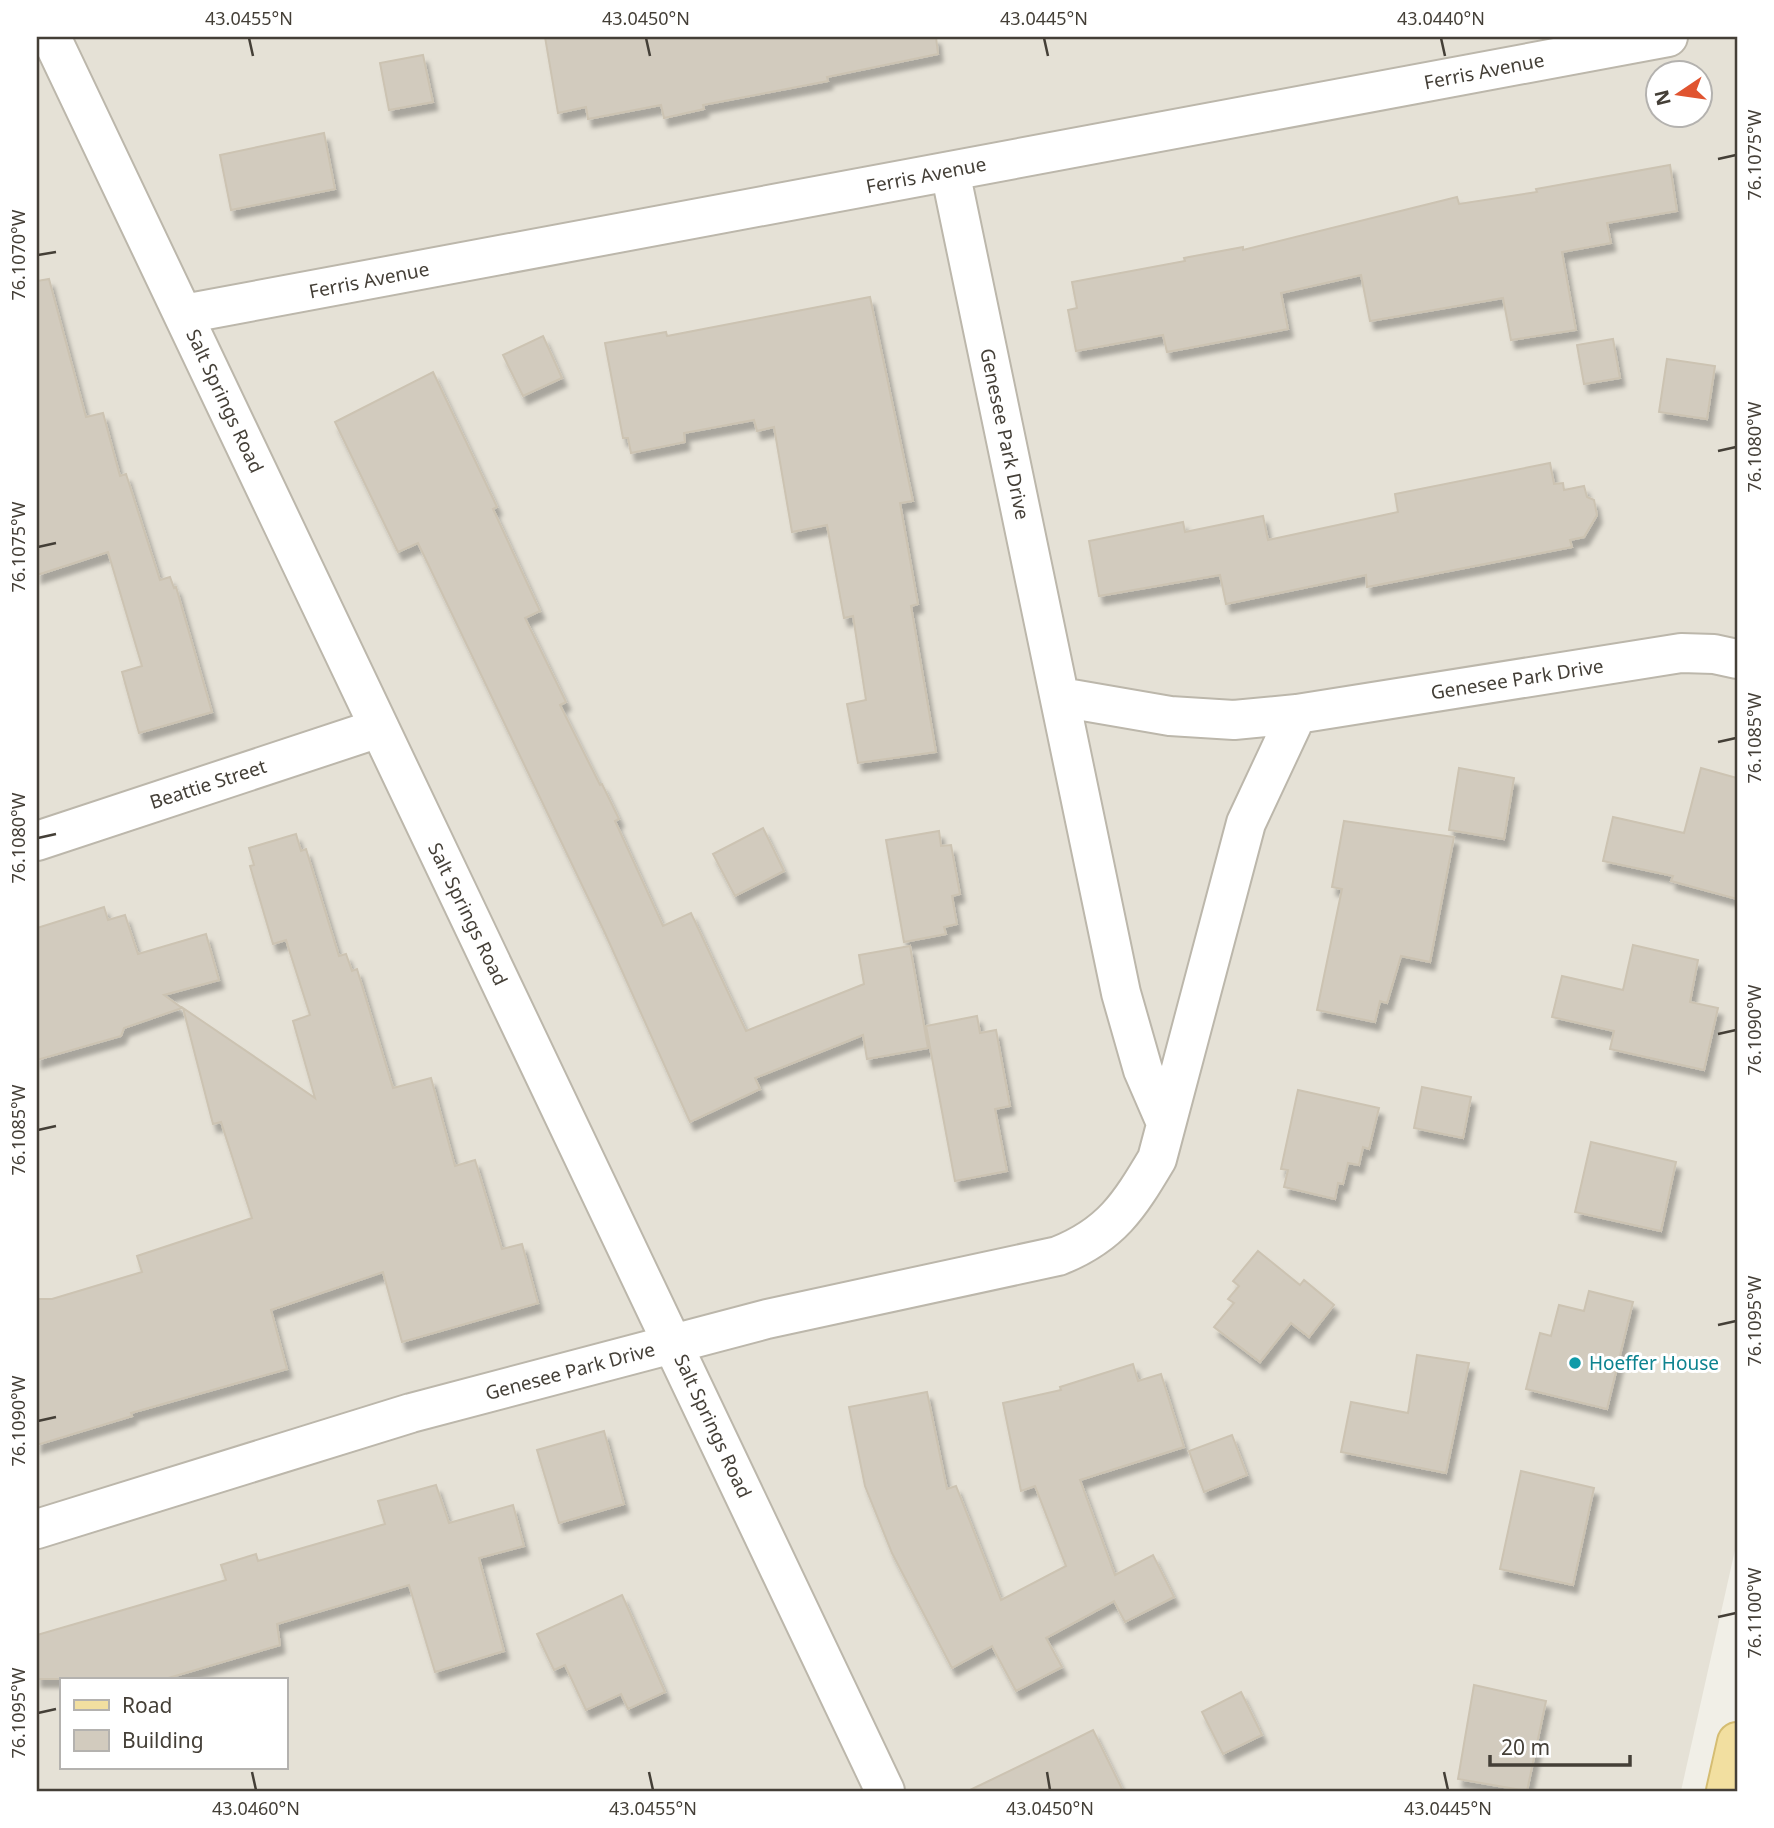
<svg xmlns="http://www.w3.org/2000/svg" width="1774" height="1828" viewBox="0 0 1774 1828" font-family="'Noto Sans',sans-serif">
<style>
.residential{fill:#e5e1d6;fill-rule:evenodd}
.building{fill:#d2cbbe;stroke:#ccc3b2;stroke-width:2;filter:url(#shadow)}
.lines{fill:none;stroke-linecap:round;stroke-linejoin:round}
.minor-casing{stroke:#bcb7ab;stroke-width:42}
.tertiary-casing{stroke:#bcb7ab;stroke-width:42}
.primary-casing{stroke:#d5bd72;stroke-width:42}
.minor{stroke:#fff;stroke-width:38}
.tertiary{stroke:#fff;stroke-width:38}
.primary{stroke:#f2dfa0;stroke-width:38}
.ticks{fill:none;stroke:#443f37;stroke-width:2.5}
.culture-dot{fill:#0f9aa8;stroke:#fff;stroke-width:2.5}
.labels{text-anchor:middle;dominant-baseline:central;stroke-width:6;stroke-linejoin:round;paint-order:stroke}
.street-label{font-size:19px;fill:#443f37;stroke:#fff}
.culture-label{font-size:19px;fill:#0d838f;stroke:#fff;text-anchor:start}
.neatline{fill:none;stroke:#443f37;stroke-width:2.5}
.ticks-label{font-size:18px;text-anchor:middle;fill:#443f37}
</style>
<defs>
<filter id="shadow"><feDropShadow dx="4.5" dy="8" stdDeviation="2" flood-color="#0004"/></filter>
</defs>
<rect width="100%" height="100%" fill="#f1efe7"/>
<path class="residential" d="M 37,37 L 1737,37 L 1737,1541 L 1681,1791 L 37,1791 ZM 1658,74 L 1700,74 L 1700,116 L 1658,116 ZM 61,1679 L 285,1679 L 285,1767 L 61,1767 Z"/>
<path class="building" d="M 545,37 L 936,37 L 938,54 L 827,77 L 828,81 L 703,105 L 704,109 L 664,118 L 661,105 L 588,119 L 586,107 L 558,113 Z
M 423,55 L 433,102 L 389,110 L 380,63 Z
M 324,133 L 335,189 L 231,210 L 220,155 Z
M 1670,165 L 1677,211 L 1607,223 L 1611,243 L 1562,252 L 1576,330 L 1511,340 L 1503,298 L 1370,321 L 1361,275 L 1281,293 L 1288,329 L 1167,352 L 1163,335 L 1076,351 L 1068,310 L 1077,308 L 1072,282 L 1185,261 L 1184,258 L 1189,257 L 1243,247 L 1243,250 L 1457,197 L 1459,204 L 1537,192 L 1536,189 Z
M 49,279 L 86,417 L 103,413 L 120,476 L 126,474 L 160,580 L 170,577 L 174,588 L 176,587 L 212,712 L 139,733 L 122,672 L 142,666 L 108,552 L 37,575 L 37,281 Z
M 870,297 L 913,501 L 900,503 L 918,604 L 911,606 L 936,752 L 858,763 L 847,704 L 866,700 L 853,616 L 844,618 L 827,525 L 792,532 L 774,427 L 757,431 L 754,420 L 684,433 L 685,442 L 631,453 L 628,438 L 623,438 L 605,343 L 666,332 L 667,336 Z
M 543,336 L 562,378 L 523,396 L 503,355 Z
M 1613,339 L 1620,378 L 1584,384 L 1577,345 Z
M 1667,359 L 1715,366 L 1707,419 L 1659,412 Z
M 433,372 L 497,507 L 493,509 L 540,611 L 525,618 L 566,702 L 560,705 L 600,785 L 602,784 L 619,819 L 615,821 L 663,926 L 691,913 L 746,1031 L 864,984 L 859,955 L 910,946 L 928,1048 L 867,1059 L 863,1035 L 755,1078 L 760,1089 L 690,1122 L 605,933 L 418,543 L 398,552 L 335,422 Z
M 1550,463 L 1554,484 L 1563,483 L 1564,490 L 1584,486 L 1587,497 L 1594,500 L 1597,515 L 1584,537 L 1570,540 L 1572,547 L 1367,587 L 1366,575 L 1226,604 L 1220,575 L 1099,596 L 1089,541 L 1183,522 L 1185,532 L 1263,516 L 1268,540 L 1398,512 L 1395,494 Z
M 1459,768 L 1514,778 L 1504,839 L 1449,830 Z
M 1701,768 L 1737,778 L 1737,899 L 1671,881 L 1673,876 L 1603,861 L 1613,817 L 1684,833 Z
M 1344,821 L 1454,837 L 1430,962 L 1401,956 L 1387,1003 L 1380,1001 L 1375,1022 L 1317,1010 L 1342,889 L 1332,887 Z
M 763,828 L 784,871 L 735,896 L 713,854 Z
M 939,831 L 941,846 L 951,845 L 960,894 L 952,896 L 957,924 L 944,927 L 946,934 L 904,942 L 886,840 Z
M 296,834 L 301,851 L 306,849 L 339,956 L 346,954 L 352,971 L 357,969 L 393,1088 L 431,1078 L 455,1166 L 475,1160 L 502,1249 L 522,1244 L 538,1303 L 402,1342 L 383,1272 L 271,1310 L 287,1369 L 131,1413 L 132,1416 L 37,1445 L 37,1299 L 52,1299 L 142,1272 L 137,1256 L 252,1218 L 221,1122 L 213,1124 L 183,1008 L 315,1098 L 293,1021 L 310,1015 L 286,940 L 273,944 L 250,866 L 254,865 L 249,848 Z
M 104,907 L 108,920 L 125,915 L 138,954 L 206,934 L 219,980 L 164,995 L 182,1008 L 124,1028 L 121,1036 L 37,1060 L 37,928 Z
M 1633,945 L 1698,960 L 1690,1002 L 1718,1008 L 1704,1070 L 1610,1049 L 1614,1031 L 1552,1017 L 1562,976 L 1623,990 Z
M 977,1016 L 980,1033 L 996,1030 L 1010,1106 L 995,1109 L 1007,1171 L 955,1181 L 926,1026 Z
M 1422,1087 L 1471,1097 L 1463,1138 L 1414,1128 Z
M 1298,1090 L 1379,1108 L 1369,1149 L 1363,1147 L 1359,1165 L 1348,1163 L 1343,1184 L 1338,1183 L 1335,1199 L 1284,1187 L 1288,1170 L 1281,1169 Z
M 1591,1142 L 1676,1162 L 1661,1231 L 1575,1212 Z
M 1258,1251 L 1300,1285 L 1304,1280 L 1334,1305 L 1309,1337 L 1291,1323 L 1260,1362 L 1214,1327 L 1234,1303 L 1228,1299 L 1239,1286 L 1233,1281 Z
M 1589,1291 L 1633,1302 L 1607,1409 L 1526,1389 L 1540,1333 L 1551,1336 L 1559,1305 L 1584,1311 Z
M 1417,1355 L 1469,1363 L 1446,1473 L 1341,1452 L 1351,1402 L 1408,1413 Z
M 1133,1364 L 1138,1381 L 1161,1374 L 1184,1447 L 1080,1480 L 1115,1575 L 1153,1555 L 1174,1597 L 1125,1622 L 1114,1601 L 1046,1638 L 1062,1667 L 1016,1691 L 992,1646 L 952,1668 L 892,1553 L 865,1486 L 849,1407 L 927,1392 L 947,1489 L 956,1486 L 1001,1600 L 1066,1566 L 1035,1486 L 1021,1491 L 1003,1403 L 1061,1390 L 1060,1387 Z
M 604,1431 L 624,1504 L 559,1523 L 537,1450 Z
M 1232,1435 L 1247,1475 L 1204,1492 L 1189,1451 Z
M 1521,1471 L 1594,1488 L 1573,1585 L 1500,1569 Z
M 436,1485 L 449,1523 L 513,1505 L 524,1546 L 479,1558 L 504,1651 L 435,1672 L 409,1585 L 277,1624 L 280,1645 L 165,1679 L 37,1679 L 37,1635 L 226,1580 L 221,1565 L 256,1554 L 258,1561 L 385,1524 L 378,1501 Z
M 622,1595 L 665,1692 L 628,1709 L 621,1694 L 586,1710 L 565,1665 L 554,1670 L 537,1634 Z
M 1474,1685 L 1546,1701 L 1527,1791 L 1458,1779 Z
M 1241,1692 L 1262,1735 L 1223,1754 L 1202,1712 Z
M 1093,1730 L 1123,1791 L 968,1791 L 1065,1744 Z"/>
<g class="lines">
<defs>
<path id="minor" d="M 950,171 L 1121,993 L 1143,1070 L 1166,1123
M 184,314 L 1668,37
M 1060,697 L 1170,716 L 1234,720 L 1297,714 L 1681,653 L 1714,654 L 1737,659
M 37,841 L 379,728
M 37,1529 L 411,1413 L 767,1319 L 1058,1256 C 1111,1235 1129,1206 1157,1159 L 1246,823 L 1297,714"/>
<path id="tertiary" d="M 51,37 L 885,1791"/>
<path id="primary" d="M 1726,1791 L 1737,1742"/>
</defs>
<use href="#minor" class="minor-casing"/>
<use href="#tertiary" class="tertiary-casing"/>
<use href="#primary" class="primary-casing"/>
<use href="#minor" class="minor"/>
<use href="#tertiary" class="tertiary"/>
<use href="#primary" class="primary"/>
</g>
<path class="ticks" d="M 249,38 L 253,56M 646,38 L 650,56M 1044,38 L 1048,56M 1441,38 L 1445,56M 1718,159 L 1736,155M 38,255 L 56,252M 1718,451 L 1736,447M 38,547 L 56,543M 1718,742 L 1736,738M 38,838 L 56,834M 1718,1034 L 1736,1030M 38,1130 L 56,1126M 1718,1325 L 1736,1321M 38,1421 L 56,1417M 1718,1617 L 1736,1613M 38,1713 L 56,1709M 252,1772 L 256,1790M 649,1772 L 653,1790M 1047,1772 L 1050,1790M 1444,1772 L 1448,1790"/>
<circle class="culture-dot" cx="1575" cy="1363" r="7"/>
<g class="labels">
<g class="street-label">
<text transform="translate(1484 71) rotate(-11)">Ferris Avenue</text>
<text transform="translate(926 175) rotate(-11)">Ferris Avenue</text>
<text transform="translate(369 280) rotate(-11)">Ferris Avenue</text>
<text transform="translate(225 401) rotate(65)">Salt Springs Road</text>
<text transform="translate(1005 434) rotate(78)">Genesee Park Drive</text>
<text transform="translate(1517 679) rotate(-9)">Genesee Park Drive</text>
<text transform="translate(208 784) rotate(-18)">Beattie Street</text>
<text transform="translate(468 914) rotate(64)">Salt Springs Road</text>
<text transform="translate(570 1371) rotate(-15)">Genesee Park Drive</text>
<text transform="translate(713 1426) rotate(65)">Salt Springs Road</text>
</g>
<g class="culture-label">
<text x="1589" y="1363">Hoeffer House</text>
</g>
</g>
<rect width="1774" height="1828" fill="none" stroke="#ffffff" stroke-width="77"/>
<rect x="60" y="1678" width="228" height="91" fill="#ffffff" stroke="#b4b2af" stroke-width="2"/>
<rect x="74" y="1700" width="35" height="10" fill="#f2dfa0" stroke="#b4b2af" stroke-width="2"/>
<text x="122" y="1713" font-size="21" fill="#443f37">Road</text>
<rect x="74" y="1730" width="35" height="21" fill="#d2cbbe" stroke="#b4b2af" stroke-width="2"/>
<text x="122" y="1748" font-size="21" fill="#443f37">Building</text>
<g transform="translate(1679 94) rotate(257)"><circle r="33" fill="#ffffff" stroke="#b4b2af" stroke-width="2"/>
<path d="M0-5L12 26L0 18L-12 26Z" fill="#e05430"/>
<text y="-10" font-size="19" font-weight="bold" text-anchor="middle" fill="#443f37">N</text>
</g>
<path d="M1490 1755v10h140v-10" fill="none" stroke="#443f37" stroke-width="3.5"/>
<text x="1501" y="1755" font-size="21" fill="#443f37" stroke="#ffffff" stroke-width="5" paint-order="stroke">20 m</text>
<rect x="38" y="38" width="1698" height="1752" class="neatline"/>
<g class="ticks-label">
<text x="249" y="25">43.0455°N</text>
<text x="646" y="25">43.0450°N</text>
<text x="1044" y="25">43.0445°N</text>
<text x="1441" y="25">43.0440°N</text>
<text transform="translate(1755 155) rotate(-90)" y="6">76.1075°W</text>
<text transform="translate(19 255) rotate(-90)" y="6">76.1070°W</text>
<text transform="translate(1755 447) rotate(-90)" y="6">76.1080°W</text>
<text transform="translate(19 547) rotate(-90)" y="6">76.1075°W</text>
<text transform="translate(1755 738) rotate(-90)" y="6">76.1085°W</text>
<text transform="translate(19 838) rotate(-90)" y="6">76.1080°W</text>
<text transform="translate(1755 1030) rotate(-90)" y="6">76.1090°W</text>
<text transform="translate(19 1130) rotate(-90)" y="6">76.1085°W</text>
<text transform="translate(1755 1321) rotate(-90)" y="6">76.1095°W</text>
<text transform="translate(19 1421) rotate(-90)" y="6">76.1090°W</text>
<text transform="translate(1755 1613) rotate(-90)" y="6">76.1100°W</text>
<text transform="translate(19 1713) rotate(-90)" y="6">76.1095°W</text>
<text x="256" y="1815">43.0460°N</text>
<text x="653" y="1815">43.0455°N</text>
<text x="1050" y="1815">43.0450°N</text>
<text x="1448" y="1815">43.0445°N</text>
</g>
</svg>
